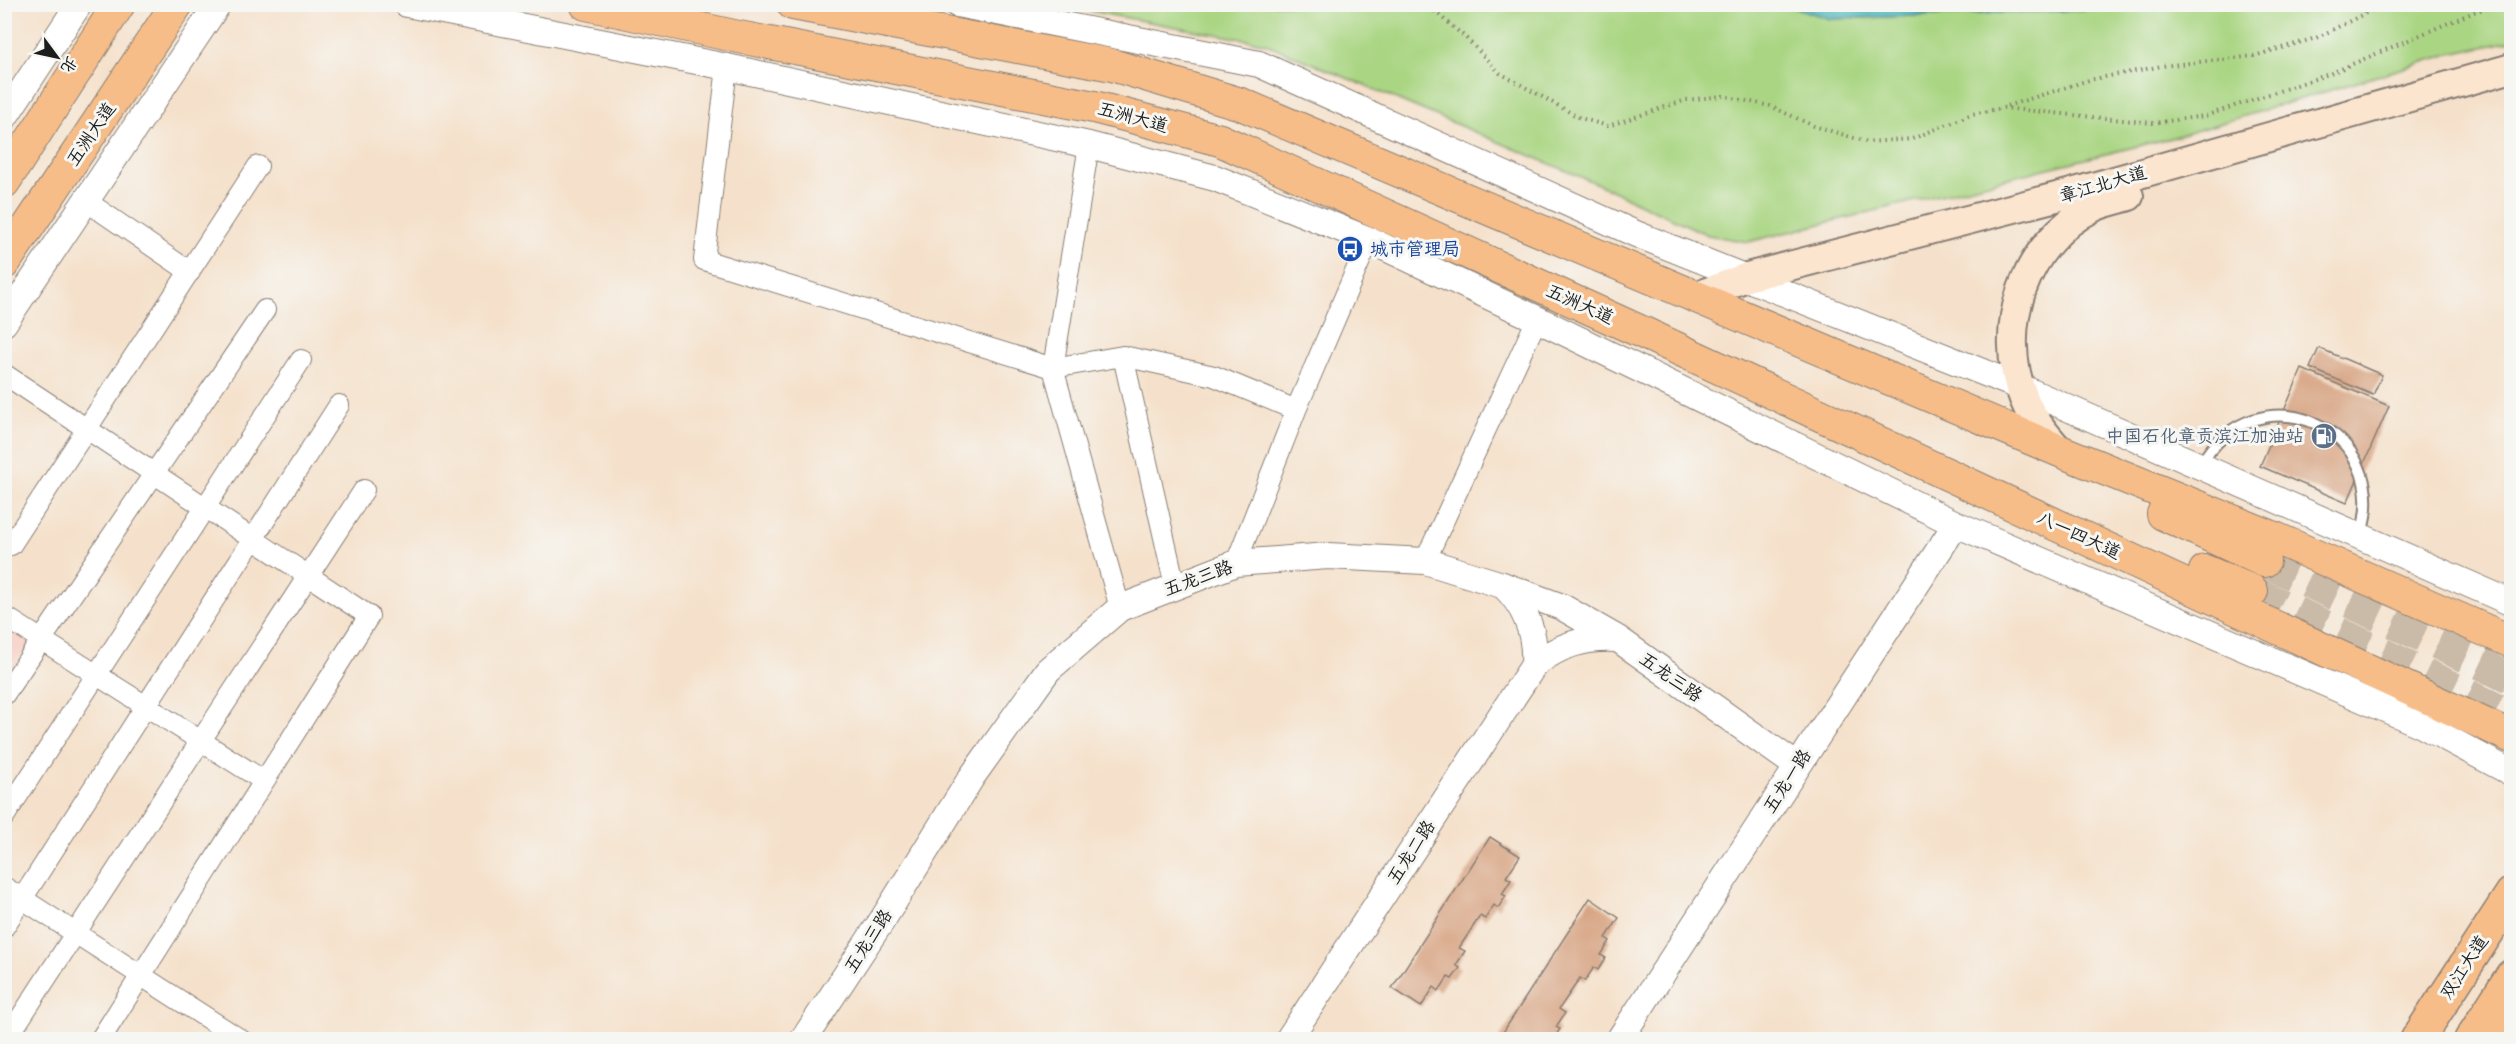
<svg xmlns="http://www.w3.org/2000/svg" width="2516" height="1044" viewBox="0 0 2516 1044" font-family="'Shantell Sans','LXGW WenKai TC',sans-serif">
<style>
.built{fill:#f7d1c7}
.green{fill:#aad683;stroke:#637950;stroke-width:1.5}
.water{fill:#44b4ba;stroke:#30686b;stroke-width:1.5}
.building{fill:#d7a381}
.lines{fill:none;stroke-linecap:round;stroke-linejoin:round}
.primary-tunnel{stroke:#cabaa8;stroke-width:32;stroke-dasharray:32 16;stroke-linecap:butt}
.service-casing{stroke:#887e74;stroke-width:14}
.minor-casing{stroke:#887e74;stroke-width:22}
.tertiary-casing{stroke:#887e74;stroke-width:28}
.secondary-casing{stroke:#887e74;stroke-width:32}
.primary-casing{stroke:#887e74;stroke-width:34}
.trunk-casing{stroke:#887e74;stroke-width:36}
.path{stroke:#887e74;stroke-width:4;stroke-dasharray:1.5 4.5;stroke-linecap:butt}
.service{stroke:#fff;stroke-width:10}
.minor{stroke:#fff;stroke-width:20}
.tertiary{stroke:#fff;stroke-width:26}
.secondary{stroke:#fce5cf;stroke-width:28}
.primary{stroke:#f7bd88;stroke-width:32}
.trunk{stroke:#f7bd88;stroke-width:33}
.labels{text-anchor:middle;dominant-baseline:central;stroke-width:6;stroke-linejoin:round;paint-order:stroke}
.street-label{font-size:18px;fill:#1c1c1c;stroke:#f6f6f2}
.transit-label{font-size:18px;fill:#164399;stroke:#f6f6f2;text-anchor:start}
.service-label{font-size:18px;fill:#4e5e75;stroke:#f6f6f2;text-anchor:end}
</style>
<rect width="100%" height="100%" fill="#f6f6f2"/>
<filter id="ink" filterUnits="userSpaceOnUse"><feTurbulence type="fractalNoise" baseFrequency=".0167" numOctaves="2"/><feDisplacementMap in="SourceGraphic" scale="12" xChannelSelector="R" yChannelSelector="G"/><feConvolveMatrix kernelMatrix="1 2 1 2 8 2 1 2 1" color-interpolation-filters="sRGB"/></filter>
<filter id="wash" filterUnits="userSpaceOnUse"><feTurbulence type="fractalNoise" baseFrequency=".008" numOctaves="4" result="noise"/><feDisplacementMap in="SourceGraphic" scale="24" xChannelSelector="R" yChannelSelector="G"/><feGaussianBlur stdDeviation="1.35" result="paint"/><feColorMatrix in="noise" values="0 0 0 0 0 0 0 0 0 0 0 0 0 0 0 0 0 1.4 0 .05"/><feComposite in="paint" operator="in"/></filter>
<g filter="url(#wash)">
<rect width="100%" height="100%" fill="#f5e1cb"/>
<path class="built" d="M 5,625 L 30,641 L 5,680 Z"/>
<path class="green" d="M 1786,4 L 1830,19 L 2061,11 L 2151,4 L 2511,4 L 2512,41 L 2450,54 L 2175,137 L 1748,242 L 1708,235 L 1600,185 L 1264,43 L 1056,5 Z"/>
<path class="water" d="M 1786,5 L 2151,5 L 2061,11 L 1830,19 Z"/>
<g id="blocks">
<path class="building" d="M 2319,348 L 2382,375 L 2373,395 L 2310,368 Z
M 2302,369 L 2389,406 L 2347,503 L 2260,466 Z
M 1490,837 L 1520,856 L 1506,877 L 1511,880 L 1502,894 L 1506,896 L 1498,908 L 1494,905 L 1485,919 L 1480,916 L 1459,948 L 1465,951 L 1456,965 L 1460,968 L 1452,979 L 1448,977 L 1439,991 L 1434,987 L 1421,1007 L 1392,988 Z
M 1590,898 L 1619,918 L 1606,938 L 1610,941 L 1601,955 L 1606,958 L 1598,970 L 1594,967 L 1585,981 L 1580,978 L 1559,1009 L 1565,1013 L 1556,1027 L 1560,1029 L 1553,1040 L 1498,1040 Z"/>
</g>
</g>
<g filter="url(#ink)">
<use href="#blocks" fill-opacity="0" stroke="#887e74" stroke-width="1.5"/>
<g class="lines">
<path class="primary-tunnel" d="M 2264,561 L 2512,679
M 2252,591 L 2512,716"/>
<defs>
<path id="service" d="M 2200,466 C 2256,366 2397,428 2360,537"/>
<path id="minor" d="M 727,67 L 704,260 L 1053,368 L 1123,356 L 1214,376 L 1296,410
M 1089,145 L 1053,368 L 1120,608
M 86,201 L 190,272
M 1123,356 L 1175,586
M 4,374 L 369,616 L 100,1040
M 11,545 L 258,166
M 1425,561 L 1537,319
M 1236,563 L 1296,410 L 1369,240
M 4,616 L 264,781
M 4,695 L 265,310
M 4,817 L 301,360
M 4,887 L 241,1040
M 4,927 L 339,405
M 6,1040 L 364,490"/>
<path id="tertiary" d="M 407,4 L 727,67 L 1089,145 L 1215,178 L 1369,240 L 1537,319 L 1956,524 L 2420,724 L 2512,773
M 957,4 L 1259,64 L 1636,234 L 2020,387 L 2512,603
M 4,118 L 79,4
M 4,323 L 218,4
M 1503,585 C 1526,607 1536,633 1534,665
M 803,1040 L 883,919 L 971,778 L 1048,670 L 1120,608 L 1236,563 L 1328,556 L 1425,561 L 1502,585 L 1562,607 L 1618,639 L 1797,766
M 1288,1040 L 1534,665 C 1559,645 1585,637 1617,639
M 1619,1040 L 1956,524"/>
<path id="secondary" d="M 1694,297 L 1747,277 L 2072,193 L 2512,68
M 2060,451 C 2046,435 2032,419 2024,399 C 1995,328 2024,242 2094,207 C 2104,202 2117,200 2129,196"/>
<path id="primary" d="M 586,4 L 734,36 L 1094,107 L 1220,140 L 1646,334 L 2512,737
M 793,4 L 1112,65 L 1241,104 L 2060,451 L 2275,538 L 2512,642
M 4,182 L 119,4
M 4,263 L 177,4
M 2163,514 L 2264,561
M 2205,571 L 2252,591"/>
<path id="trunk" d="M 2417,1040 L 2512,894
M 2471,1040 L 2512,976
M 2498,1040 L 2512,1019"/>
</defs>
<use href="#service" class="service-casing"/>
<use href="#minor" class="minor-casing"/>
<use href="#tertiary" class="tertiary-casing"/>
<use href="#secondary" class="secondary-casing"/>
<use href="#primary" class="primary-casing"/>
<use href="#trunk" class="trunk-casing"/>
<path class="path" d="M 1405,4 L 1434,11 L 1465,37 L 1500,73 L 1580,118 L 1608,126 L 1686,100 L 1723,96 L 1770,106 L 1814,126 L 1868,142 L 1912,139 L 1972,114 L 2003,108 L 2153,123 L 2205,116 L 2329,74 L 2474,12 L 2501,4
M 2007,106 L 2089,80 L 2162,66 L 2254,56 L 2316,38 L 2384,4"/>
<use href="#service" class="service"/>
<use href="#minor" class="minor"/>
<use href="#tertiary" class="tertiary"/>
<use href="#secondary" class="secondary"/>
<use href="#primary" class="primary"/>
<use href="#trunk" class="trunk"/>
</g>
</g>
<defs>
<symbol id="bus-disc" viewBox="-11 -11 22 22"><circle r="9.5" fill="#1a4fb4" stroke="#f6f6f2"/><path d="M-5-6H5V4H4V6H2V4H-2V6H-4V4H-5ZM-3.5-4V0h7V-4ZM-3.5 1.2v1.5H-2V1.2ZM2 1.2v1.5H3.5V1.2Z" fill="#fff"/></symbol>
<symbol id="fuel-disc" viewBox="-11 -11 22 22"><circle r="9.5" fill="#5c6f8a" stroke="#f6f6f2"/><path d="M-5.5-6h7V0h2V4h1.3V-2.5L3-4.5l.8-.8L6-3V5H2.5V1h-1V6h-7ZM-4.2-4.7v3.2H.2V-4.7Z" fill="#fff"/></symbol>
</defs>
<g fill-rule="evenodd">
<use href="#bus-disc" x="1335" y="234" width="30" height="30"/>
<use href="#fuel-disc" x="2309" y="421" width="30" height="30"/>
</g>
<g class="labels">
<g class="street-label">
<text transform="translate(1133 117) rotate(15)">五洲大道</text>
<text transform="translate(91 134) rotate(-56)">五洲大道</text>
<text transform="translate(2103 184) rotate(-16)">章江北大道</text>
<text transform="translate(1580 304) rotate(24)">五洲大道</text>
<text transform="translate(2079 535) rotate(25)">八一四大道</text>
<text transform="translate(1198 578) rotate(-20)">五龙三路</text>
<text transform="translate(1671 677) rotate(35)">五龙三路</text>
<text transform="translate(1787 781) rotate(-57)">五龙一路</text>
<text transform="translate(1411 852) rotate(-57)">五龙二路</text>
<text transform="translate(868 941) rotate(-57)">五龙三路</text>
<text transform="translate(2464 967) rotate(-57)">双江大道</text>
</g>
<g class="transit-label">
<text x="1370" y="249">城市管理局</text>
</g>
<g class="service-label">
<text x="2304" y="436">中国石化章贡滨江加油站</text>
</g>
</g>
<rect width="2516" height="1044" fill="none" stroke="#f6f6f2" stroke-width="24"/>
<g transform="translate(57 57) rotate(123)" stroke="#f6f6f2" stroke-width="4.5" paint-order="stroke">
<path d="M0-4.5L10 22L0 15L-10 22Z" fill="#1c1c1c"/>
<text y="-9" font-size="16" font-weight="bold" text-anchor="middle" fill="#1c1c1c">北</text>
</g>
</svg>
